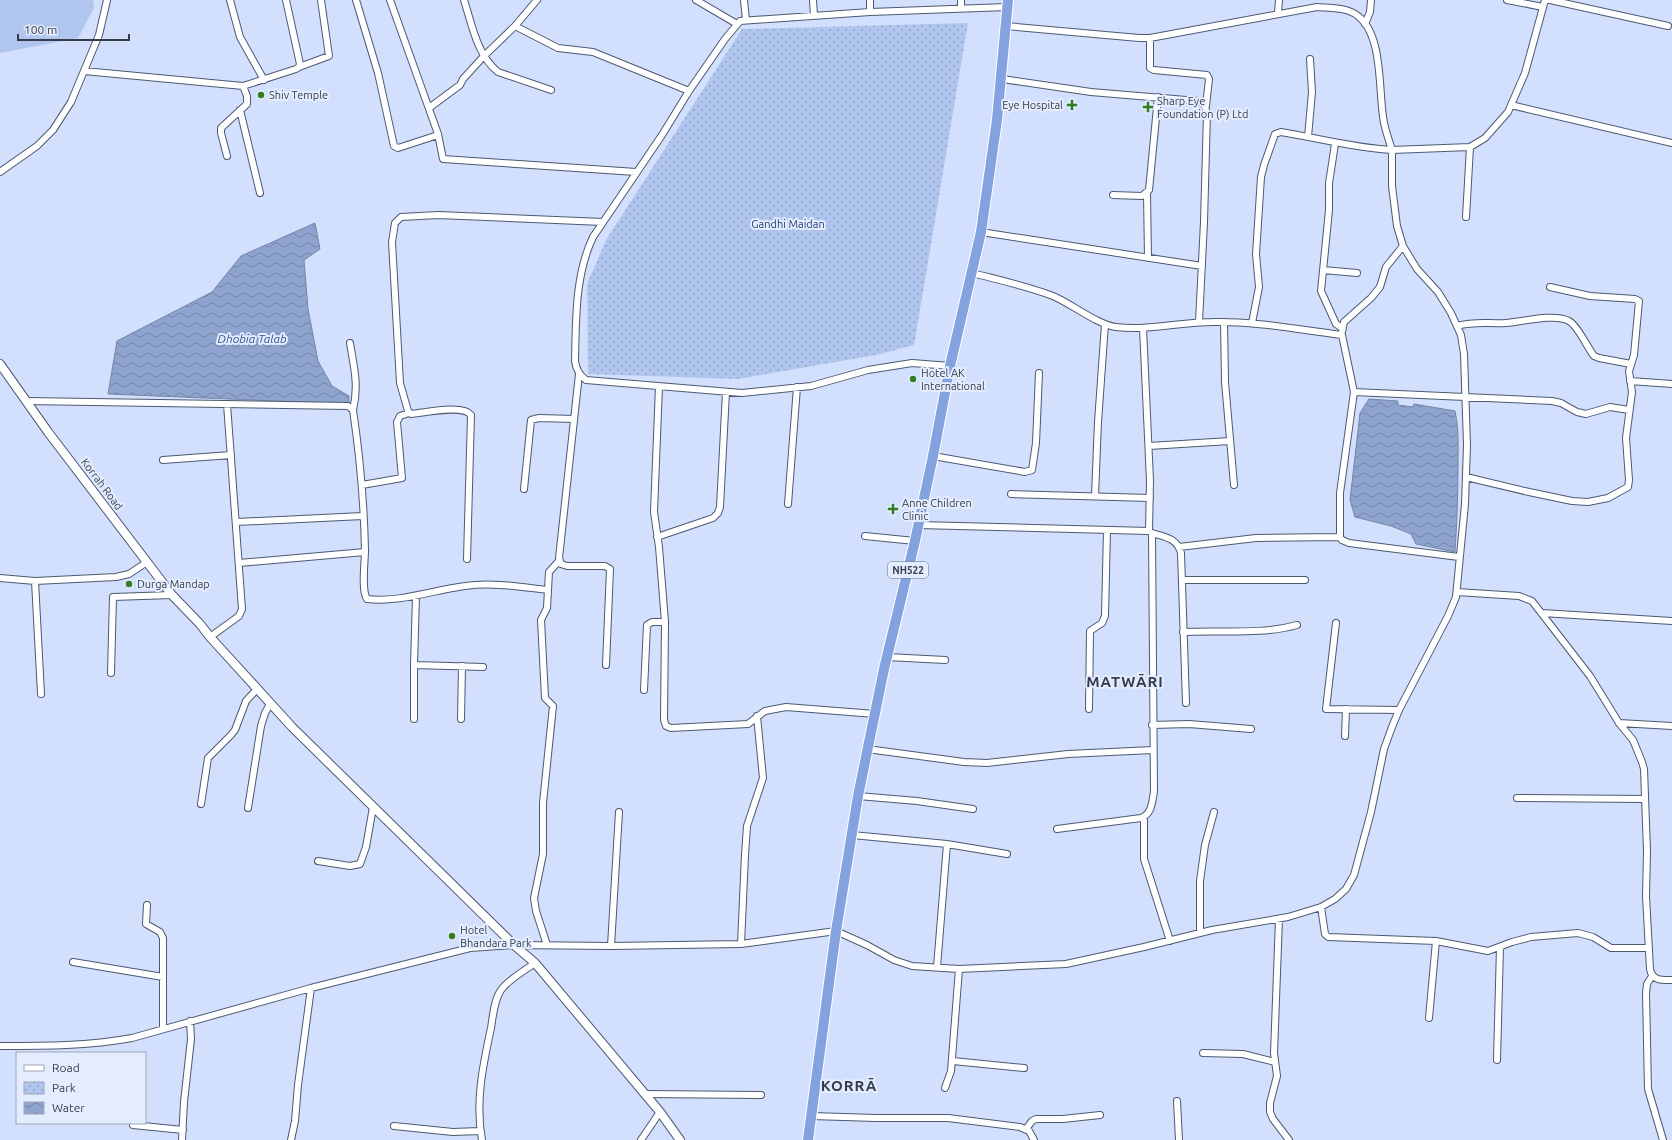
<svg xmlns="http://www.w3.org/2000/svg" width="1672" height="1140" viewBox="0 0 1672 1140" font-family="Ubuntu,sans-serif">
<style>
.green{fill:#b1c6ee}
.park{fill:url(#park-dots)}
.water{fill:url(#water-waves);stroke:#7485a6}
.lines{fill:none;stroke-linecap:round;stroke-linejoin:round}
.minor-casing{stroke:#4d5971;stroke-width:8}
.secondary-casing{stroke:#4d5971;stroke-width:10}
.trunk-casing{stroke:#fff;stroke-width:12}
.minor{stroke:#fff;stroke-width:6}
.secondary{stroke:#fff;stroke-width:8}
.trunk{stroke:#84a2e0;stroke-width:10}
.poi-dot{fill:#337e25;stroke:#e4edff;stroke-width:1.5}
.labels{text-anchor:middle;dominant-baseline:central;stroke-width:4;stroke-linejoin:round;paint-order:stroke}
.shield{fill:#e4edff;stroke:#6b727f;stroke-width:1}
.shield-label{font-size:10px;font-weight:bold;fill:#373d48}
.poi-label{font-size:11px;fill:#373d48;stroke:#e4edff;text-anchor:start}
.park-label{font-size:11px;fill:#233c71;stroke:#e4edff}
.street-label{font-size:11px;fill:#373d48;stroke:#e4edff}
.water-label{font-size:12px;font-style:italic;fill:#3a548b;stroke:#e4edff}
.district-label{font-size:15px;font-weight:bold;letter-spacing:1px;fill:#373d48;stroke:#e4edff}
</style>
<defs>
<pattern id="park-dots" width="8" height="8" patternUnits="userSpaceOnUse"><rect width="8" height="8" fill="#b1c6ee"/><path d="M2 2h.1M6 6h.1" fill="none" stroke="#91a2c3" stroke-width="1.8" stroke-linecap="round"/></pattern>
<pattern id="water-waves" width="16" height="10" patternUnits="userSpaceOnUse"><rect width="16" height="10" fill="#8ea4ce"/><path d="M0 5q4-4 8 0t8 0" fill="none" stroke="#7587a9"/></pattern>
</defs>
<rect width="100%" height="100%" fill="#d2e0fd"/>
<path class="green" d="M 0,0 L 93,0 L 94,8 L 78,38 L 0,53 Z"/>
<path class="park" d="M 968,23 L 914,345 L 876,355 L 738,379 L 588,374 L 587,284 L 606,240 L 742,29 Z"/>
<path class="water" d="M 315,223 L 320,249 L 304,260 L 308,309 L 318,361 L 332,386 L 349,396 L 349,404 L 108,394 L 117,341 L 212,292 L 241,256 Z
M 1369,399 L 1398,401 L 1398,405 L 1413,407 L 1414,404 L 1455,411 C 1459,429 1458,447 1458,464 C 1458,493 1457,522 1455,552 L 1416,544 L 1411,534 L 1391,526 L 1355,517 L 1350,500 L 1360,413 Z"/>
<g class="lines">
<defs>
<path id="minor" d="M 230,0 L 240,37 L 264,80
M 356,0 L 378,73 L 394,146 L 398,148 L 438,135
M 390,0 L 438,134 L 443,159 L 636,172
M 464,0 C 472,25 477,55 498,72 L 551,90
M 696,0 L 737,24
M 744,0 L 746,20
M 813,0 L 814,16
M 870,0 L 870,12
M 961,0 L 961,8
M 1507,0 L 1543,7
M 1550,0 L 1668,26
M 1278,13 L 1279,0
M 1365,24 L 1370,12 L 1371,0
M 515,26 L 558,48 L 593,52 L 689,91
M 1006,26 L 1139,38 L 1150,38 L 1317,7 C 1330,8 1347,7 1358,16 C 1384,36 1378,93 1384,123 C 1386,132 1389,141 1392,150 C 1354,148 1318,138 1281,132 L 1275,134 L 1264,165 L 1261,177 L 1256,254 L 1259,287 L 1252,323
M 1150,38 L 1150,68 L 1154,70 L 1207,75 L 1209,79 L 1206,106
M 299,67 L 329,56 L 321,0
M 84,71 L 243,86 L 296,69 L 299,67 L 300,64 L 286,0
M 1002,79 L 1091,92 L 1198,101 L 1204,104 L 1207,113 L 1204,222 L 1199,322
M 1511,105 L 1672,143
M 429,108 L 460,85 L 463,79 L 484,56 L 515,26 L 537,0
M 240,110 L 260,193
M 1308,137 L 1312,92 L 1310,59
M 1335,144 L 1329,183 L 1329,210 L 1321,291 L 1336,324 L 1342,328
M 227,156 L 221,133 L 221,128 L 247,104 L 247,96 L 243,86
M 0,172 L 37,146 L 53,130 L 71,102 L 99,35 L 107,0
M 1147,193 L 1148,258
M 1113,195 L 1142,196 L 1149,190 L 1158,97
M 1466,217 L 1470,147
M 981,232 L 1202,266
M 1323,270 L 1357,273
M 972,273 C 999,280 1027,286 1053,296 C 1072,304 1098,325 1116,327 C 1148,331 1180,322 1213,322 C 1256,321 1300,330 1342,335 L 1354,392 L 1340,493 L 1340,537 L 1342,540 L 1349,543 L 1459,557
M 1224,322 L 1225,382 L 1234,485
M 1457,326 C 1476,321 1487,324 1506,323 C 1521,322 1555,313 1569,321 C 1578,326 1587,347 1594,356 L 1599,358 L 1631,364
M 1143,328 L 1150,481 L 1149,531
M 1342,332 L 1344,322 L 1371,298 L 1380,287 L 1386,267 L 1403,246
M 350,343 C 354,368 359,385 353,410
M 950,366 L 912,363 L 868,370 L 811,386 L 742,393 L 586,380 C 579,375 576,369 575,361 C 576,319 575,275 593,237 L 662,135 L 689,91 L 725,39 L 740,21 L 870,12 L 1007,7
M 579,374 L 559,558 L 561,564 L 567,566 L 605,566 L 610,569 L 606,665
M 1630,381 L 1672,384
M 659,386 L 654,512 L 659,547 L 665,622 L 664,720 L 666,726 L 671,728 L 748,724 L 765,711 L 786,707 L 875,714
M 1354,392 L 1552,401 L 1561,403 L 1577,412 L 1586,414 L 1610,407 L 1629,410
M 26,401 L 348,406 L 353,410 C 360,457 364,503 365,550 C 365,562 361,590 367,599 C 399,603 433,590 465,586 C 492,582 521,587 548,590
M 1149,446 L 1230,441
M 933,456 L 1025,472 L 1032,470 L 1036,443 L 1039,373
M 163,460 L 231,455
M 1466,477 L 1529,492 L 1572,501 L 1588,502 L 1608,498 L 1628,487 L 1629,480 L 1626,438 L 1632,392 L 1629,371 L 1634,355 L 1639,301 L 1635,299 L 1590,296 L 1550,287
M 362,485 L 402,478 L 397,422 L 400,416 L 409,413
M 524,489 L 531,420 L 539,418 L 574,419
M 1011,494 L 1150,498
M 1095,496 L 1098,422 L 1105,324
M 788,504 L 797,387
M 236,522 L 363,516
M 918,525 L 1149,531 L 1152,533 L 1154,792 C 1152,802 1152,814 1141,818 L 1057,829
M 1152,533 C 1165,537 1177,538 1181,553 L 1186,703
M 865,536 L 915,541
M 657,537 L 713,518 L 718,513 L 720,507 L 726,392
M 1179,547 L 1256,538 L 1340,537
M 467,559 L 471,415 C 463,404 424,413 411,414 L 408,411 L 400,383 L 392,242 L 395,223 L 401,217 L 438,215 L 603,222
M 239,563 L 365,552
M 0,578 L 35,581 L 116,577 L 129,574 L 147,562
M 1182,580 L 1305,580
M 35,581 L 41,694
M 1457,592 L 1519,596 L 1532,601 L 1590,676 L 1619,723 L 1633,740 L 1642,762 L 1644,769 L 1647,851 L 1646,896 L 1650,969 C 1652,981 1662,980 1672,980
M 1542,613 L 1672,621
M 1336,623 L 1326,709 L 1399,710
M 1183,632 C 1221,630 1261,635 1297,625
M 210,637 L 239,616 L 242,609 L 227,404
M 887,657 L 945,660
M 414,665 L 483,667
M 111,673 L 113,597 L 172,595
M 644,690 L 647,625 L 652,622 L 665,622
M 1089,709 L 1090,631 L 1102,623 L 1105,616 L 1107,530
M 414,719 L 414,665 L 416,596
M 461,719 L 462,666
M 1619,723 L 1672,726
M 1152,725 L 1189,724 L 1251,729
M 1345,736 L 1346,709
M 867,749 L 964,762 L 987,763 L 1068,754 L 1153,750
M 858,796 L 917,801 L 973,809
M 1517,798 L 1645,799
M 201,804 L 208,758 L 231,735 L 235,730 L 246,701 L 257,689
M 248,808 L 261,726 L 265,713 L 270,704
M 1144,817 L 1144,859 L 1170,941
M 852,835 L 947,844 L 1007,854
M 318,861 L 350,866 L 360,864 L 366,847 L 373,807
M 147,905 L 146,924 L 160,932 L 163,938 L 163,1029
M 1321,907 L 1325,934 L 1328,937 L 1436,941 L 1488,951 L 1512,942 L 1531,937 L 1578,933 L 1593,937 L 1611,948 L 1649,948
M 1279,919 L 1274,1053 L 1277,1076 L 1270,1103 L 1270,1112 L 1273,1119 L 1289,1140
M 1200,933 L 1200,881 L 1205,845 L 1214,812
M 741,944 L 745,855 L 747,826 L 763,778 L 757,716
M 547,945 L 536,911 L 534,898 L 543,854 L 543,803 L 553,706 L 545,698 L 541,620 L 547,608 L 549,572 L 559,561
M 611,946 L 619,812
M 73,962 L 163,977
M 937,967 L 947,844
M 1652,976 L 1647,984 L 1646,993 L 1648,1089 L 1663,1140
M 1429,1018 L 1436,941
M 0,1046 C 45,1046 88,1046 132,1038 L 311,988 L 470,948 L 514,945 L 611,946 L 741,944 L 836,931 L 867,945 L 894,960 L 912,966 L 959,969 L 1066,964 L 1144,947 L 1212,930 L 1288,917 L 1321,907 L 1335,899 L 1346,889 L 1354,875 L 1371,812 L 1384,749 L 1392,727 L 1399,710 L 1448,616 L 1456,597 L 1465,504 L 1467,445 L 1464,354 L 1461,335 L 1451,313 L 1438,292 L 1417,269 L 1403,246 L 1397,226 L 1392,186 L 1392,150 L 1470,147 L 1485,138 L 1508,112 L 1525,73 L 1545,0
M 1203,1053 L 1243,1054 L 1275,1062
M 1497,1060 L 1500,947
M 953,1061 L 1024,1068
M 945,1088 L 951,1071 L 959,969
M 644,1094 L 761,1095
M 1177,1101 L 1179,1140
M 811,1116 L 876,1118 L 948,1118 L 1020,1127 L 1029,1131 L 1034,1140
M 133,1125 L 183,1130
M 394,1126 L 453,1132 L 480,1131
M 1026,1129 L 1032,1121 L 1036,1119 L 1063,1119 L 1100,1115
M 182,1140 L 184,1102 L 191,1039 L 190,1021
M 291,1140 L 295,1121 L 298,1085 L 311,988
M 482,1140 C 475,1102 483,1065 491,1028 C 493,1016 494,1000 501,990 C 509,979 524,971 535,963
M 641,1140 L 660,1112"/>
<path id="secondary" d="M 0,364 L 48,432 L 172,595 L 200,624 L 210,637 L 292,727 L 514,945 L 535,963 L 660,1112 L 680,1140"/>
<path id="trunk" d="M 808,1140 L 836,931 L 858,796 L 884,669 L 915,541 L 933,456 L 950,366 L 981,232 L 997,120 L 1008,0"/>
</defs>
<use href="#minor" class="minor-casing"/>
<use href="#secondary" class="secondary-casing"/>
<use href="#trunk" class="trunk-casing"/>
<use href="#minor" class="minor"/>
<use href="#secondary" class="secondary"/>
<use href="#trunk" class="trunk"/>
</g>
<g class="poi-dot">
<circle cx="261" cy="95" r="4"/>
<path d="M1070 99h4v4h4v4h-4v4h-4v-4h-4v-4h4z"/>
<path d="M1146 101h4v4h4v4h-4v4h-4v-4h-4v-4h4z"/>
<circle cx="913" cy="379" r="4"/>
<path d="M891 503h4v4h4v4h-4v4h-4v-4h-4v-4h4z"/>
<circle cx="129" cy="584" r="4"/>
<circle cx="452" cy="936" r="4"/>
</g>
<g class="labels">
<rect class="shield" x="888" y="562" width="40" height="16" rx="3"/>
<g class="shield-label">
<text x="908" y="570">NH522</text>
</g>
<g class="poi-label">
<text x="269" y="95">Shiv Temple</text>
<text x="1157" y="101">Sharp Eye<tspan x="1157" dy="13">Foundation (P) Ltd</tspan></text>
<text x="1063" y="105" text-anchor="end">Eye Hospital</text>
<text x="921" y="373">Hotel AK<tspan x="921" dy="13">International</tspan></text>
<text x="902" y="503">Anne Children<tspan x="902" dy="13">Clinic</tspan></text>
<text x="137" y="584">Durga Mandap</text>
<text x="460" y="930">Hotel<tspan x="460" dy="13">Bhandara Park</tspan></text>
</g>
<g class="park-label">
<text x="788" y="224">Gandhi Maidan</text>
</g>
<g class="street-label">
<text transform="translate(102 484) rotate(53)">Korrah Road</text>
</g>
<g class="water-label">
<text x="252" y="338">Dhobia Talab</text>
</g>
<g class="district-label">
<text x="1125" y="681">MATWĀRI</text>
<text x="849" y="1085">KORRĀ</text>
</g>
</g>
<rect x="16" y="1052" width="130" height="72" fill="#e4edff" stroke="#9fa7b6"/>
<rect x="24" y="1065" width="20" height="6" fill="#ffffff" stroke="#9fa7b6"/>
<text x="52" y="1072" font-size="12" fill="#373d48">Road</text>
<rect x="24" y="1082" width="20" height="12" fill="url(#park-dots)" stroke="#9fa7b6"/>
<text x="52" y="1092" font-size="12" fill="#373d48">Park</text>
<rect x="24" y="1102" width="20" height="12" fill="url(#water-waves)" stroke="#9fa7b6"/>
<text x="52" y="1112" font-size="12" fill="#373d48">Water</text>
<path d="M18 34v6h111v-6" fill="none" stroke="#373d48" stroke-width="2"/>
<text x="24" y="34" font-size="12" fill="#373d48" stroke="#e4edff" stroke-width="3" paint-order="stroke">100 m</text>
</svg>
